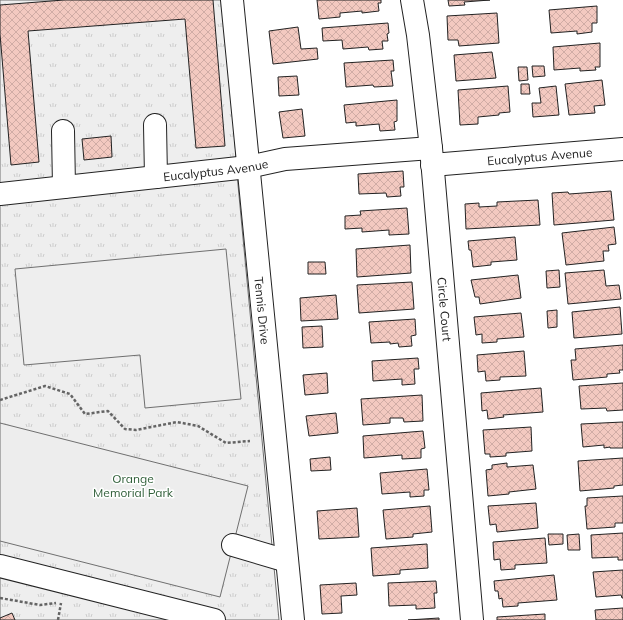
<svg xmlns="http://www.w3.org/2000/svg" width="623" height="620" viewBox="0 0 623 620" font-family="Mulish,sans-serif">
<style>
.park{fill:url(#park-tufts);stroke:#6f6f6f}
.garden{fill:#eee;stroke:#6f6f6f}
.parking{fill:#ededed;stroke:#6f6f6f}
.building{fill:url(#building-cross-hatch);stroke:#222}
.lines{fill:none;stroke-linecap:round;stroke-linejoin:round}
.minor-casing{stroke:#222;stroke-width:24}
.path{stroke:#646464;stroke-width:2.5;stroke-dasharray:3 2;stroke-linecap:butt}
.minor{stroke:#fff;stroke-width:22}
.labels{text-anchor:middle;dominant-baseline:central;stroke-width:3;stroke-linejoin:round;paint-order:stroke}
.street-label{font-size:12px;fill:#222;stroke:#fff}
.park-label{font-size:12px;fill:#2f5e38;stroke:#fff}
</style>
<defs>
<pattern id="park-tufts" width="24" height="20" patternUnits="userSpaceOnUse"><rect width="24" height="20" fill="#eee"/><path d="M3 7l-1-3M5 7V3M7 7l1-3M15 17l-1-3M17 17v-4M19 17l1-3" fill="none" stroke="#ccc"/></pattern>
<pattern id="building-cross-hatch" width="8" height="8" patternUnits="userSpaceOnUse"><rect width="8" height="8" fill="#f3c9c0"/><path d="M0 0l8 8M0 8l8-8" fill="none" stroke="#d0aca5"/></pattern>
</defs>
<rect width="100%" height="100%" fill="#fff"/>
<path class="park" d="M 0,0 L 225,0 L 238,185 L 279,620 L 0,620 Z"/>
<path class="garden" d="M 226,249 L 241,399 L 145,408 L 140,355 L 24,365 L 15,269 Z"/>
<path class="parking" d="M 0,423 L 248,486 L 220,597 L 0,541 Z"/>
<path class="building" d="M 64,0 L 213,0 L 225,146 L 196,148 L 185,19 L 28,31 L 39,162 L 11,165 L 0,34 L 0,5 Z
M 317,0 L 381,0 L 381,3 L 378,3 L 379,11 L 362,13 L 362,11 L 340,13 L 340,17 L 319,19 Z
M 448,0 L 490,0 L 464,2 L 465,5 L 449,6 Z
M 597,6 L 597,23 L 592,23 L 592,32 L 577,34 L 577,31 L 551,33 L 549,10 Z
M 497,13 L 499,43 L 459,46 L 458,40 L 448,40 L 447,16 Z
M 388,23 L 389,33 L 387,34 L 388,41 L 382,41 L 383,49 L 369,50 L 368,47 L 343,49 L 342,40 L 323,41 L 322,28 Z
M 298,27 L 301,49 L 317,48 L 318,59 L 273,64 L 269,31 Z
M 600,43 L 600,67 L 595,67 L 596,70 L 580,71 L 580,68 L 554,70 L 553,47 Z
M 492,52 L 496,78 L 456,81 L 454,55 Z
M 393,60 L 394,71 L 391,71 L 393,86 L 374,87 L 373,85 L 346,87 L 344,63 Z
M 532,66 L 544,66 L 545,76 L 533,77 Z
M 518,67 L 527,67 L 528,80 L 519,81 Z
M 297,76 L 299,95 L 279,96 L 278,77 Z
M 602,80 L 605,105 L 594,106 L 595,113 L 569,115 L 565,84 Z
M 521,84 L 529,84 L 530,94 L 521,94 Z
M 508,86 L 510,112 L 499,113 L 499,115 L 478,117 L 478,124 L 460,125 L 458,90 Z
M 556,86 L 559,115 L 533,117 L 532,103 L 541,103 L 539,88 Z
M 397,100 L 397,121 L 394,122 L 395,130 L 380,131 L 379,124 L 356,126 L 356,122 L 346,123 L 344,105 Z
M 302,109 L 305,136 L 283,138 L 279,112 Z
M 111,136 L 112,157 L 84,160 L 82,139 Z
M 403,171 L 404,187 L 400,187 L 401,196 L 387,197 L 386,193 L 359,194 L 358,174 Z
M 611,191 L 614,220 L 554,225 L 552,193 L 568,192 L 569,194 Z
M 538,200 L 540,225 L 466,229 L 465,204 L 479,203 L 479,207 L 497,206 L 497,202 Z
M 407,208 L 409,234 L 389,235 L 389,230 L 362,232 L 362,228 L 345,229 L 345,216 L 361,215 L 360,211 Z
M 614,227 L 616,244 L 608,245 L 609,251 L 603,251 L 604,261 L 566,265 L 562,233 Z
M 515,237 L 517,260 L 491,262 L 491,265 L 473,267 L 471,250 L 469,250 L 468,241 Z
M 410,245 L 411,273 L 357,277 L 356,249 Z
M 308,262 L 325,262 L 326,274 L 308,274 Z
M 559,270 L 560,287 L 547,288 L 546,271 Z
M 604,270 L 606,286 L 619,285 L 621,299 L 568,304 L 565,273 Z
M 518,275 L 521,298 L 480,304 L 479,297 L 475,297 L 471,280 Z
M 412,282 L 414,309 L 359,313 L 357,285 Z
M 336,295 L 338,319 L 301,321 L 300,298 Z
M 620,307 L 622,334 L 574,338 L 572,312 Z
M 557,310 L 557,327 L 548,328 L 547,311 Z
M 521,313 L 524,337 L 497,339 L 497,342 L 482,343 L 482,334 L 476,335 L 474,317 Z
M 415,319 L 416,335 L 411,336 L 412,346 L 399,347 L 398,343 L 390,344 L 390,342 L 371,343 L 369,322 Z
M 322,326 L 323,347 L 303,348 L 302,327 Z
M 623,345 L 623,370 L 619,370 L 620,373 L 607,374 L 607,377 L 573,380 L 571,360 L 576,360 L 575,349 Z
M 524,351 L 526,376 L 500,377 L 500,380 L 486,381 L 485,371 L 478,372 L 477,355 Z
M 418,358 L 419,369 L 414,369 L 415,384 L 402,385 L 402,379 L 373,381 L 372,361 Z
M 327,373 L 328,393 L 305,395 L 303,375 Z
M 623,383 L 623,410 L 607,411 L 606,408 L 581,409 L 579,386 Z
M 541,388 L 543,412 L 503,415 L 504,417 L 488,419 L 487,410 L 482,411 L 481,393 Z
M 422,395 L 423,421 L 404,422 L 403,418 L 390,418 L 390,423 L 363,425 L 361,399 Z
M 336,413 L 338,433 L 309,436 L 306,416 Z
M 623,422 L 623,448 L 610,448 L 610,447 L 604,448 L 604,445 L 583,447 L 581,424 Z
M 531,427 L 532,451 L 506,453 L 506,456 L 490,457 L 490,454 L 485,454 L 483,430 Z
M 423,431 L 425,448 L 421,449 L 421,458 L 402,459 L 402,455 L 364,458 L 363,436 Z
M 330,457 L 331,470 L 311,471 L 310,459 Z
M 623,458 L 623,485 L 614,486 L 614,488 L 580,491 L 578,461 Z
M 507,463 L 507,467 L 533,465 L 536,489 L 509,492 L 509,494 L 488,496 L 486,470 L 492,469 L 492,465 Z
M 427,469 L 429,490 L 424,490 L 424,496 L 410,497 L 410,492 L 382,494 L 380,473 Z
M 623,496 L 623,523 L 615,523 L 615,527 L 587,529 L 585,506 L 587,506 L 587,498 Z
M 536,503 L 538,528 L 497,532 L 496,524 L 490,525 L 488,506 Z
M 430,506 L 432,532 L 413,534 L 413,537 L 386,539 L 383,510 Z
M 357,508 L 359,537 L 319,539 L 317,511 Z
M 623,533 L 623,560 L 618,560 L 618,557 L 592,558 L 591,535 Z
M 548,534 L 563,534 L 563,544 L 549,545 Z
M 579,534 L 580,550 L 568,550 L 567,535 Z
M 545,538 L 547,563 L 515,565 L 515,569 L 501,570 L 500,559 L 494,560 L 493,542 Z
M 427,544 L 428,568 L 400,570 L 400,574 L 373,576 L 371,548 Z
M 623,570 L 623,598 L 622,598 L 621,595 L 596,597 L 593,572 Z
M 554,575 L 557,600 L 518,603 L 518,606 L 503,607 L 502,598 L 499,599 L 498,591 L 495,591 L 494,581 Z
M 436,581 L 437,593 L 434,593 L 435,608 L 416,609 L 416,605 L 389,606 L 388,583 Z
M 356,583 L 357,595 L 341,596 L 342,613 L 322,614 L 320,585 Z
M 623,608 L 623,620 L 596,620 L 595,610 Z
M 12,613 L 15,620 L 0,620 L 0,618 Z
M 545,614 L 545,620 L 497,620 L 497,617 Z
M 439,618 L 439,620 L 408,620 Z"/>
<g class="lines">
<defs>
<g id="minor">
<path id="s1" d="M 232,0 L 293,620"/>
<path id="s2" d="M 412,0 L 418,35 L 431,148 L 472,620"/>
<path d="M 155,125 L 156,177"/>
<path d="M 63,131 L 64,187"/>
<path id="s3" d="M 432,165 L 623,149"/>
<path id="s4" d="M 0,194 L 248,167 L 285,159 L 431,148"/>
<path d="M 233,545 L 287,561"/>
<path d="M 0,566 L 214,620"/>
</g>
</defs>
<use href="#minor" class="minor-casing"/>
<path class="path" d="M 0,400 L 45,386 L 70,394 L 85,414 L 108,411 L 125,429 L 136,430 L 177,422 L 198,426 L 226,443 L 250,441
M 0,598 L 40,605 L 56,603
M 58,620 L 61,603"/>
<use href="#minor" class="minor"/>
</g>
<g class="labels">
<g class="street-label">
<text stroke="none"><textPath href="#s3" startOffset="108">Eucalyptus Avenue</textPath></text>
<text stroke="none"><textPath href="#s4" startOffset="217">Eucalyptus Avenue</textPath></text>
<text stroke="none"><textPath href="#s1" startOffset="312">Tennis Drive</textPath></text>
<text stroke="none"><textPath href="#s2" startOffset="311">Circle Court</textPath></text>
</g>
<g class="park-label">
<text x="133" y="478">Orange<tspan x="133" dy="14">Memorial Park</tspan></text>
</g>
</g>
</svg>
